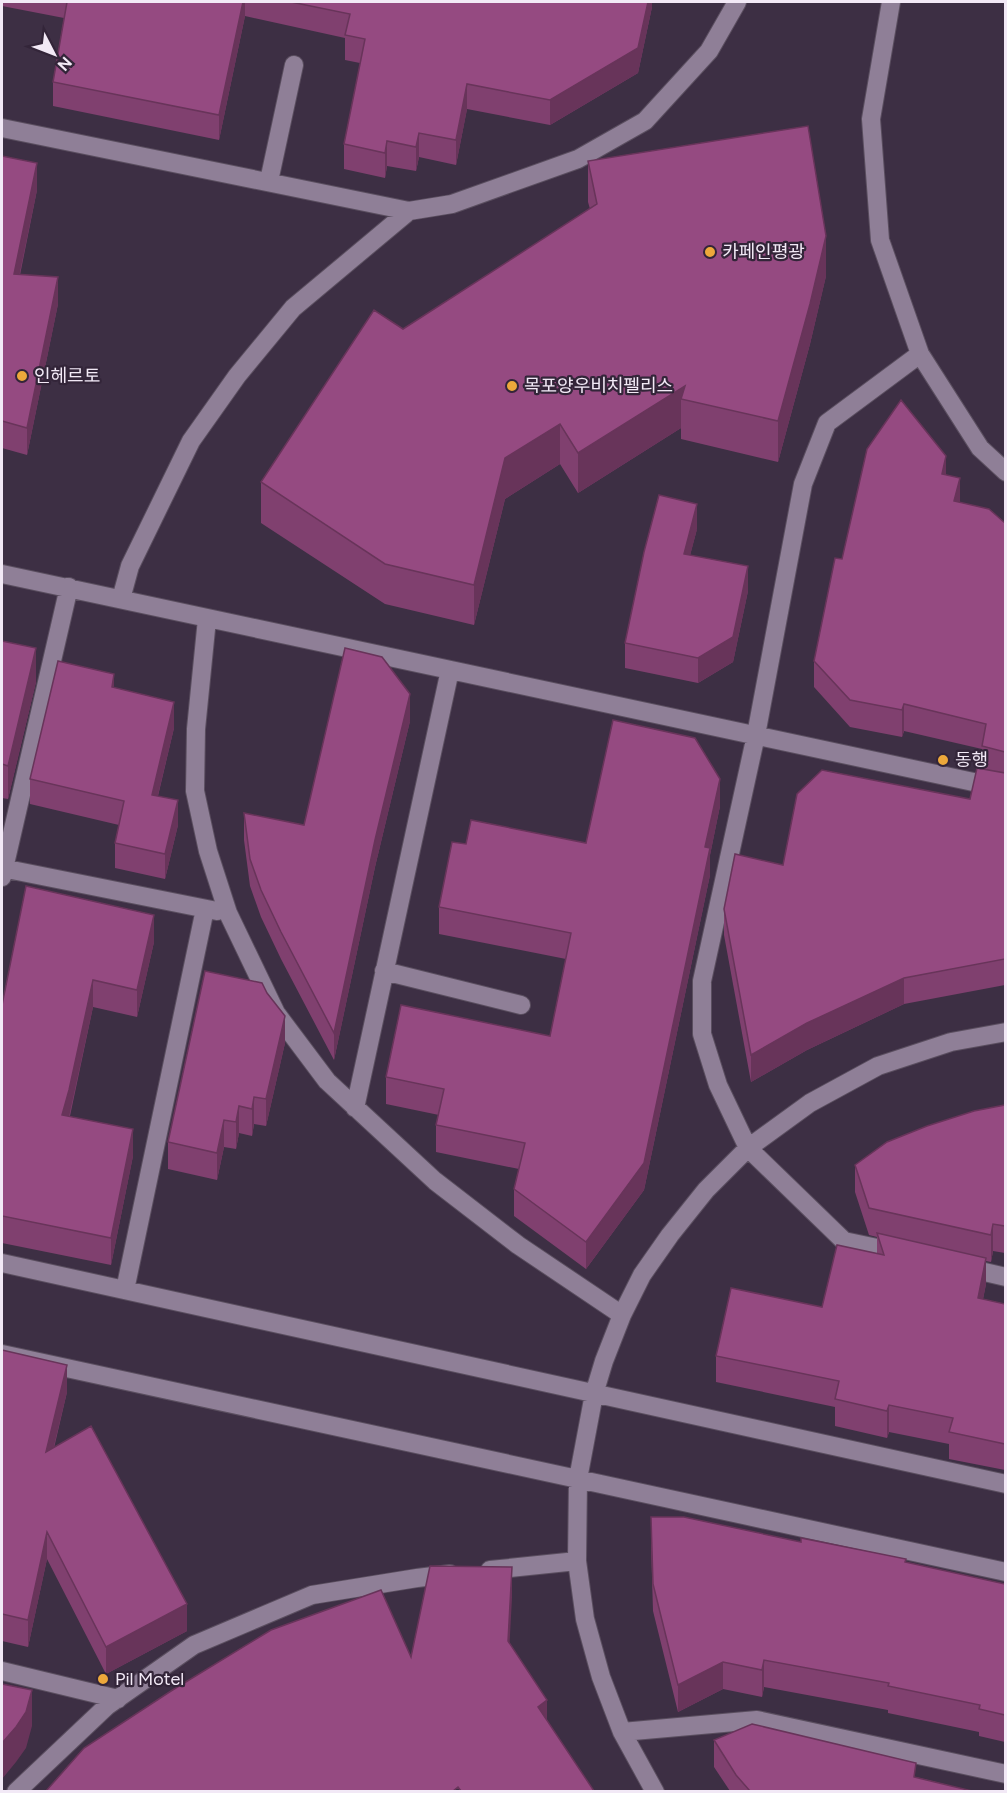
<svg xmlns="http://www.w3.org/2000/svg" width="1007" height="1793" viewBox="0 0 1007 1793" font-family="Figtree,'Noto Sans KR',sans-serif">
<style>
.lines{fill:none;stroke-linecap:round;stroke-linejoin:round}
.minor-casing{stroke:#5a4e5f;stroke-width:20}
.minor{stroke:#8f7f97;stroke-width:18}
.wall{fill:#80406f}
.shaded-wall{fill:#68345a}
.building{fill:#954a81;stroke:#68345a;stroke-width:1.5}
.poi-dot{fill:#eda83b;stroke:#332539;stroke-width:2}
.labels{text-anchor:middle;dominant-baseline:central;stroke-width:4.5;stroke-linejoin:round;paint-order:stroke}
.poi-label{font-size:18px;fill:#f2e9f6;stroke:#332539;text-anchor:start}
</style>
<rect width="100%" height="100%" fill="#3d2f44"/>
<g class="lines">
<defs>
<path id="minor" d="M 891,2 L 871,119 L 880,240 L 920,354 L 980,448 L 1006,472
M 2,128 L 409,211 L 452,204 L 578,159 L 645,121 L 709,51 L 737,2
M 269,181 L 294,65
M 2,574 L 1006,789
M 121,599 L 130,566 L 191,441 L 237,376 L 293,308 L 409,211
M 207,619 L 196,729 L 195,791 L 208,851 L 228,913 L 276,1013 L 327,1081 L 435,1181 L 518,1245 L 622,1315
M 2,868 L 217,911
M 2,877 L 69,587
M 384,971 L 521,1005
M 355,1108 L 450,670
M 901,1253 L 844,1241 L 748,1148 L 718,1085 L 702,1034 L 702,981 L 756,735 L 803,484 L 827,423 L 920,354
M 2,1263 L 1006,1484
M 963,1267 L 1006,1277
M 125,1290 L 205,909
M 2,1354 L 1006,1572
M 490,1570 L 577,1561
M 2,1671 L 118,1699
M 622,1732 L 757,1720 L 1006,1774
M 16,1792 L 107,1706 L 194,1645 L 312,1595 L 417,1578 L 450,1574
M 655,1792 L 622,1732 L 601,1677 L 585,1619 L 577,1561 L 578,1479 L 594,1394 L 604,1361 L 622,1315 L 642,1275 L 670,1235 L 706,1190 L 748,1148 L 810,1103 L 878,1066 L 951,1042 L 1006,1032"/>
</defs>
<use href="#minor" class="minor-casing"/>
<use href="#minor" class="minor"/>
</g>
<path class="wall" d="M 2,2 L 652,2 L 652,7 L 638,73 L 550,125 L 467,109 L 456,165 L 419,157 L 416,171 L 387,166 L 385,178 L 344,169 L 344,144 L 360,63 L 345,60 L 345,38 L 245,16 L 219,140 L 53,106 L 53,82 L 64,18 L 2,6 Z
M 2,156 L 37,190 L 20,275 L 58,304 L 27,455 L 2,448 Z
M 588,161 L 826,276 L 810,344 L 778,462 L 681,439 L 681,428 L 578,493 L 560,464 L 505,499 L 474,625 L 385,604 L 261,523 L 261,482 L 403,329 L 590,209 L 588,202 Z
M 946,475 L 960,502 L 1005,523 L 1005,985 L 904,1004 L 807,1050 L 751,1082 L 724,935 L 724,909 L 783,865 L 970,799 L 982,768 L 982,749 L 904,731 L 902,737 L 850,727 L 814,687 L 814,661 L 842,559 Z
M 697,529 L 690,555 L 748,591 L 733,662 L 698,683 L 625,668 L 625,643 Z
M 2,641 L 36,682 L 8,799 L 2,798 Z
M 114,688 L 174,728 L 158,796 L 178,825 L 165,879 L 115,868 L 115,843 L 119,825 L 30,804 L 30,779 Z
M 410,721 L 375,867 L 334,1060 L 281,959 L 261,917 L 250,886 L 244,840 L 244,813 L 304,825 Z
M 720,806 L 710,855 L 710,875 L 644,1190 L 586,1269 L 514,1216 L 514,1189 L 519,1169 L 436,1152 L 436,1125 L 439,1115 L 386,1104 L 386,1077 L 550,1036 L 566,959 L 439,934 L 439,907 L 466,844 L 586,843 Z
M 154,942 L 137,1017 L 93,1007 L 70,1116 L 133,1156 L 111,1265 L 2,1243 L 2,1005 Z
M 285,1043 L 266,1126 L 254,1124 L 252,1136 L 239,1133 L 236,1149 L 224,1147 L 217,1180 L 168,1169 L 168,1142 Z
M 1005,1105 L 1005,1253 L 993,1251 L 991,1262 L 986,1261 L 986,1284 L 983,1299 L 1005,1304 L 1005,1470 L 949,1459 L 949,1444 L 889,1432 L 887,1438 L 835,1426 L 835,1407 L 716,1382 L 716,1356 L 822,1307 L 877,1253 L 877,1237 L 869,1235 L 855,1192 L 855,1165 Z
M 2,1350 L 67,1392 L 54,1448 L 187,1631 L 106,1674 L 47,1559 L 28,1647 L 2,1641 Z
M 801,1542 L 906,1562 L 1005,1584 L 1005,1742 L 979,1736 L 979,1732 L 888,1713 L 888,1710 L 764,1687 L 762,1697 L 723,1689 L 678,1712 L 653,1611 L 651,1544 Z
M 714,1740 L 916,1777 L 972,1791 L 730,1791 L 714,1767 Z"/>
<path class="shaded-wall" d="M 243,2 L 245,2 L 245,16 L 219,140 L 219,115 Z
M 648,2 L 652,2 L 652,7 L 638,73 L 550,125 L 550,100 Z
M 467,84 L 467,109 L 456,165 L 456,140 Z
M 419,133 L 419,157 L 416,171 L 416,147 Z
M 387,141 L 387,166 L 385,178 L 385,153 Z
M 37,163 L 37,190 L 14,301 L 14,274 Z
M 826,236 L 826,276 L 810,344 L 778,462 L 778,421 Z
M 58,277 L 58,304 L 27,455 L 27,428 Z
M 685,386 L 681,399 L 681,428 L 578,493 L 578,453 Z
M 560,424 L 560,464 L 505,499 L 474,625 L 474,585 L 505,458 Z
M 946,456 L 946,483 L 942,474 Z
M 960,478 L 960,505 L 954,501 Z
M 697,504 L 697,529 L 684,579 L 684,554 Z
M 748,566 L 748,591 L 733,662 L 698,683 L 698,658 Z
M 36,648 L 36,682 L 8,799 L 8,766 Z
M 114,674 L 114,699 L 112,687 Z
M 410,694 L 410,721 L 375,867 L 334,1060 L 334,1033 L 375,840 Z
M 174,702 L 174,728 L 152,820 L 152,795 Z
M 904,704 L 904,731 L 902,737 L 902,710 Z
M 720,779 L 720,806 L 710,855 L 710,875 L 644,1190 L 586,1269 L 586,1242 L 705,847 Z
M 178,800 L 178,825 L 165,879 L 165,854 Z
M 154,915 L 154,942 L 137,1017 L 137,990 Z
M 904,978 L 904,1004 L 807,1050 L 751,1082 L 751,1055 L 807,1023 Z
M 93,980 L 93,1007 L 69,1117 L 62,1115 Z
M 285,1016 L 285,1043 L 266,1126 L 266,1099 Z
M 254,1097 L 254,1124 L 252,1136 L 252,1109 Z
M 239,1106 L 239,1133 L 236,1149 L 236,1122 Z
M 224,1120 L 224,1147 L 217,1180 L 217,1153 Z
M 133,1129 L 133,1156 L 111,1265 L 111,1238 Z
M 993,1224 L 993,1251 L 991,1262 L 991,1235 Z
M 986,1258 L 986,1284 L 978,1324 L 978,1298 Z
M 67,1365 L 67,1392 L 46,1479 L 46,1452 Z
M 889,1405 L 889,1432 L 887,1438 L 887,1411 Z
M 47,1532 L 47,1559 L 28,1647 L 28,1620 Z
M 512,1567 L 512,1598 L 508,1672 L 508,1641 Z
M 187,1604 L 187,1631 L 106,1674 L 106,1647 Z
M 764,1660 L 764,1687 L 762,1697 L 762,1670 Z
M 723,1662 L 723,1689 L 678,1712 L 678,1685 Z
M 32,1690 L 32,1726 L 26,1748 L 16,1762 L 2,1779 L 2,1743 Z
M 547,1700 L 547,1731 L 538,1707 Z"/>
<path class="building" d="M 67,2 L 243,2 L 219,115 L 53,82 Z
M 291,2 L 648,2 L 638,48 L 550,100 L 467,84 L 456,140 L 419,133 L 416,147 L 387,141 L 385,153 L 344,144 L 365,39 L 345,35 L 350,14 Z
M 808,126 L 826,236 L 810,304 L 778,421 L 681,399 L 685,386 L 578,453 L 560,424 L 505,458 L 474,585 L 385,564 L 261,482 L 374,310 L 403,329 L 597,204 L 588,161 Z
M 2,156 L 37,163 L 14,274 L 58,277 L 27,428 L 2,421 Z
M 901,400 L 946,456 L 942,474 L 960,478 L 954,501 L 989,509 L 1005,523 L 1005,752 L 982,746 L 986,724 L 904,704 L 902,710 L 850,700 L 814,661 L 835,558 L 842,559 L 867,449 Z
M 659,495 L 697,504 L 684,554 L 748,566 L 733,637 L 698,658 L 625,643 L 644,552 Z
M 2,641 L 36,648 L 8,766 L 2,764 Z
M 345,648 L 382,657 L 410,694 L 375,840 L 334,1033 L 281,932 L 261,890 L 250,859 L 244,813 L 304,825 Z
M 58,661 L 114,674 L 112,687 L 174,702 L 152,795 L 178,800 L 165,854 L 115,843 L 124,801 L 30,779 Z
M 613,720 L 695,738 L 720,779 L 705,847 L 710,848 L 644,1163 L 586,1242 L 514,1189 L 525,1143 L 436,1125 L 444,1089 L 386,1077 L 401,1005 L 550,1036 L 571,933 L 439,907 L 452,842 L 466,844 L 471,820 L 586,843 Z
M 977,768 L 1005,773 L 1005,959 L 904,978 L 807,1023 L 751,1055 L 724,909 L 735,854 L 783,865 L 797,794 L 822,770 L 970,799 Z
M 26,886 L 154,915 L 137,990 L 93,980 L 69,1090 L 62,1115 L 133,1129 L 111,1238 L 2,1216 L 2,1005 Z
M 205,971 L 262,983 L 267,993 L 285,1016 L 266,1099 L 254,1097 L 252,1109 L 239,1106 L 236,1122 L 224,1120 L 217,1153 L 168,1142 Z
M 1005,1105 L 1005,1226 L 993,1224 L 991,1235 L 869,1208 L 855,1165 L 887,1142 L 927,1126 L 974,1111 Z
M 877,1233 L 986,1258 L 978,1298 L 1005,1304 L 1005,1444 L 949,1432 L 953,1418 L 889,1405 L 887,1411 L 835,1399 L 839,1381 L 716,1356 L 731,1288 L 822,1307 L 837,1245 L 884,1255 Z
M 2,1350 L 67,1365 L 46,1452 L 91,1426 L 187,1604 L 106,1647 L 47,1532 L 28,1620 L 2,1614 Z
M 651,1517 L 684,1517 L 801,1542 L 801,1538 L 906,1559 L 905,1562 L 1005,1584 L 1005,1715 L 979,1709 L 980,1705 L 888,1686 L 889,1683 L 764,1660 L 762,1670 L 723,1662 L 678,1685 L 653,1584 Z
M 430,1566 L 512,1567 L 508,1641 L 547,1700 L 538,1707 L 594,1791 L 461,1791 L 458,1787 L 453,1791 L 46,1791 L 84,1748 L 171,1691 L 271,1630 L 381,1590 L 411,1657 Z
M 2,1684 L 32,1690 L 26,1712 L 16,1727 L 2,1743 Z
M 752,1724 L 916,1763 L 914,1777 L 972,1791 L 750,1791 L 736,1775 L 714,1740 Z"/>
<g class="poi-dot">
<circle cx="710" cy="252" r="6"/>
<circle cx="22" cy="376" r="6"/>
<circle cx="512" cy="386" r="6"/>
<circle cx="943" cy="760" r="6"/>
<circle cx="103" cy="1679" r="6"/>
</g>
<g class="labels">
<g class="poi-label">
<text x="722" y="252">카페인평광</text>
<text x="34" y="376">인헤르토</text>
<text x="524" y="386">목포양우비치펠리스</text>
<text x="955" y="760">동행</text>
<text x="115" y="1679">Pil Motel</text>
</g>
</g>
<rect width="1007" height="1793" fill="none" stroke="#f2e9f6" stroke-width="6"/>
<g transform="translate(54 54) rotate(132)" stroke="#332539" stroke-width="4.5" paint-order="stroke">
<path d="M0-4.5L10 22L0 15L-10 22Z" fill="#f2e9f6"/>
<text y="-9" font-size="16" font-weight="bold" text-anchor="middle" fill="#f2e9f6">N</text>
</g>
</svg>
